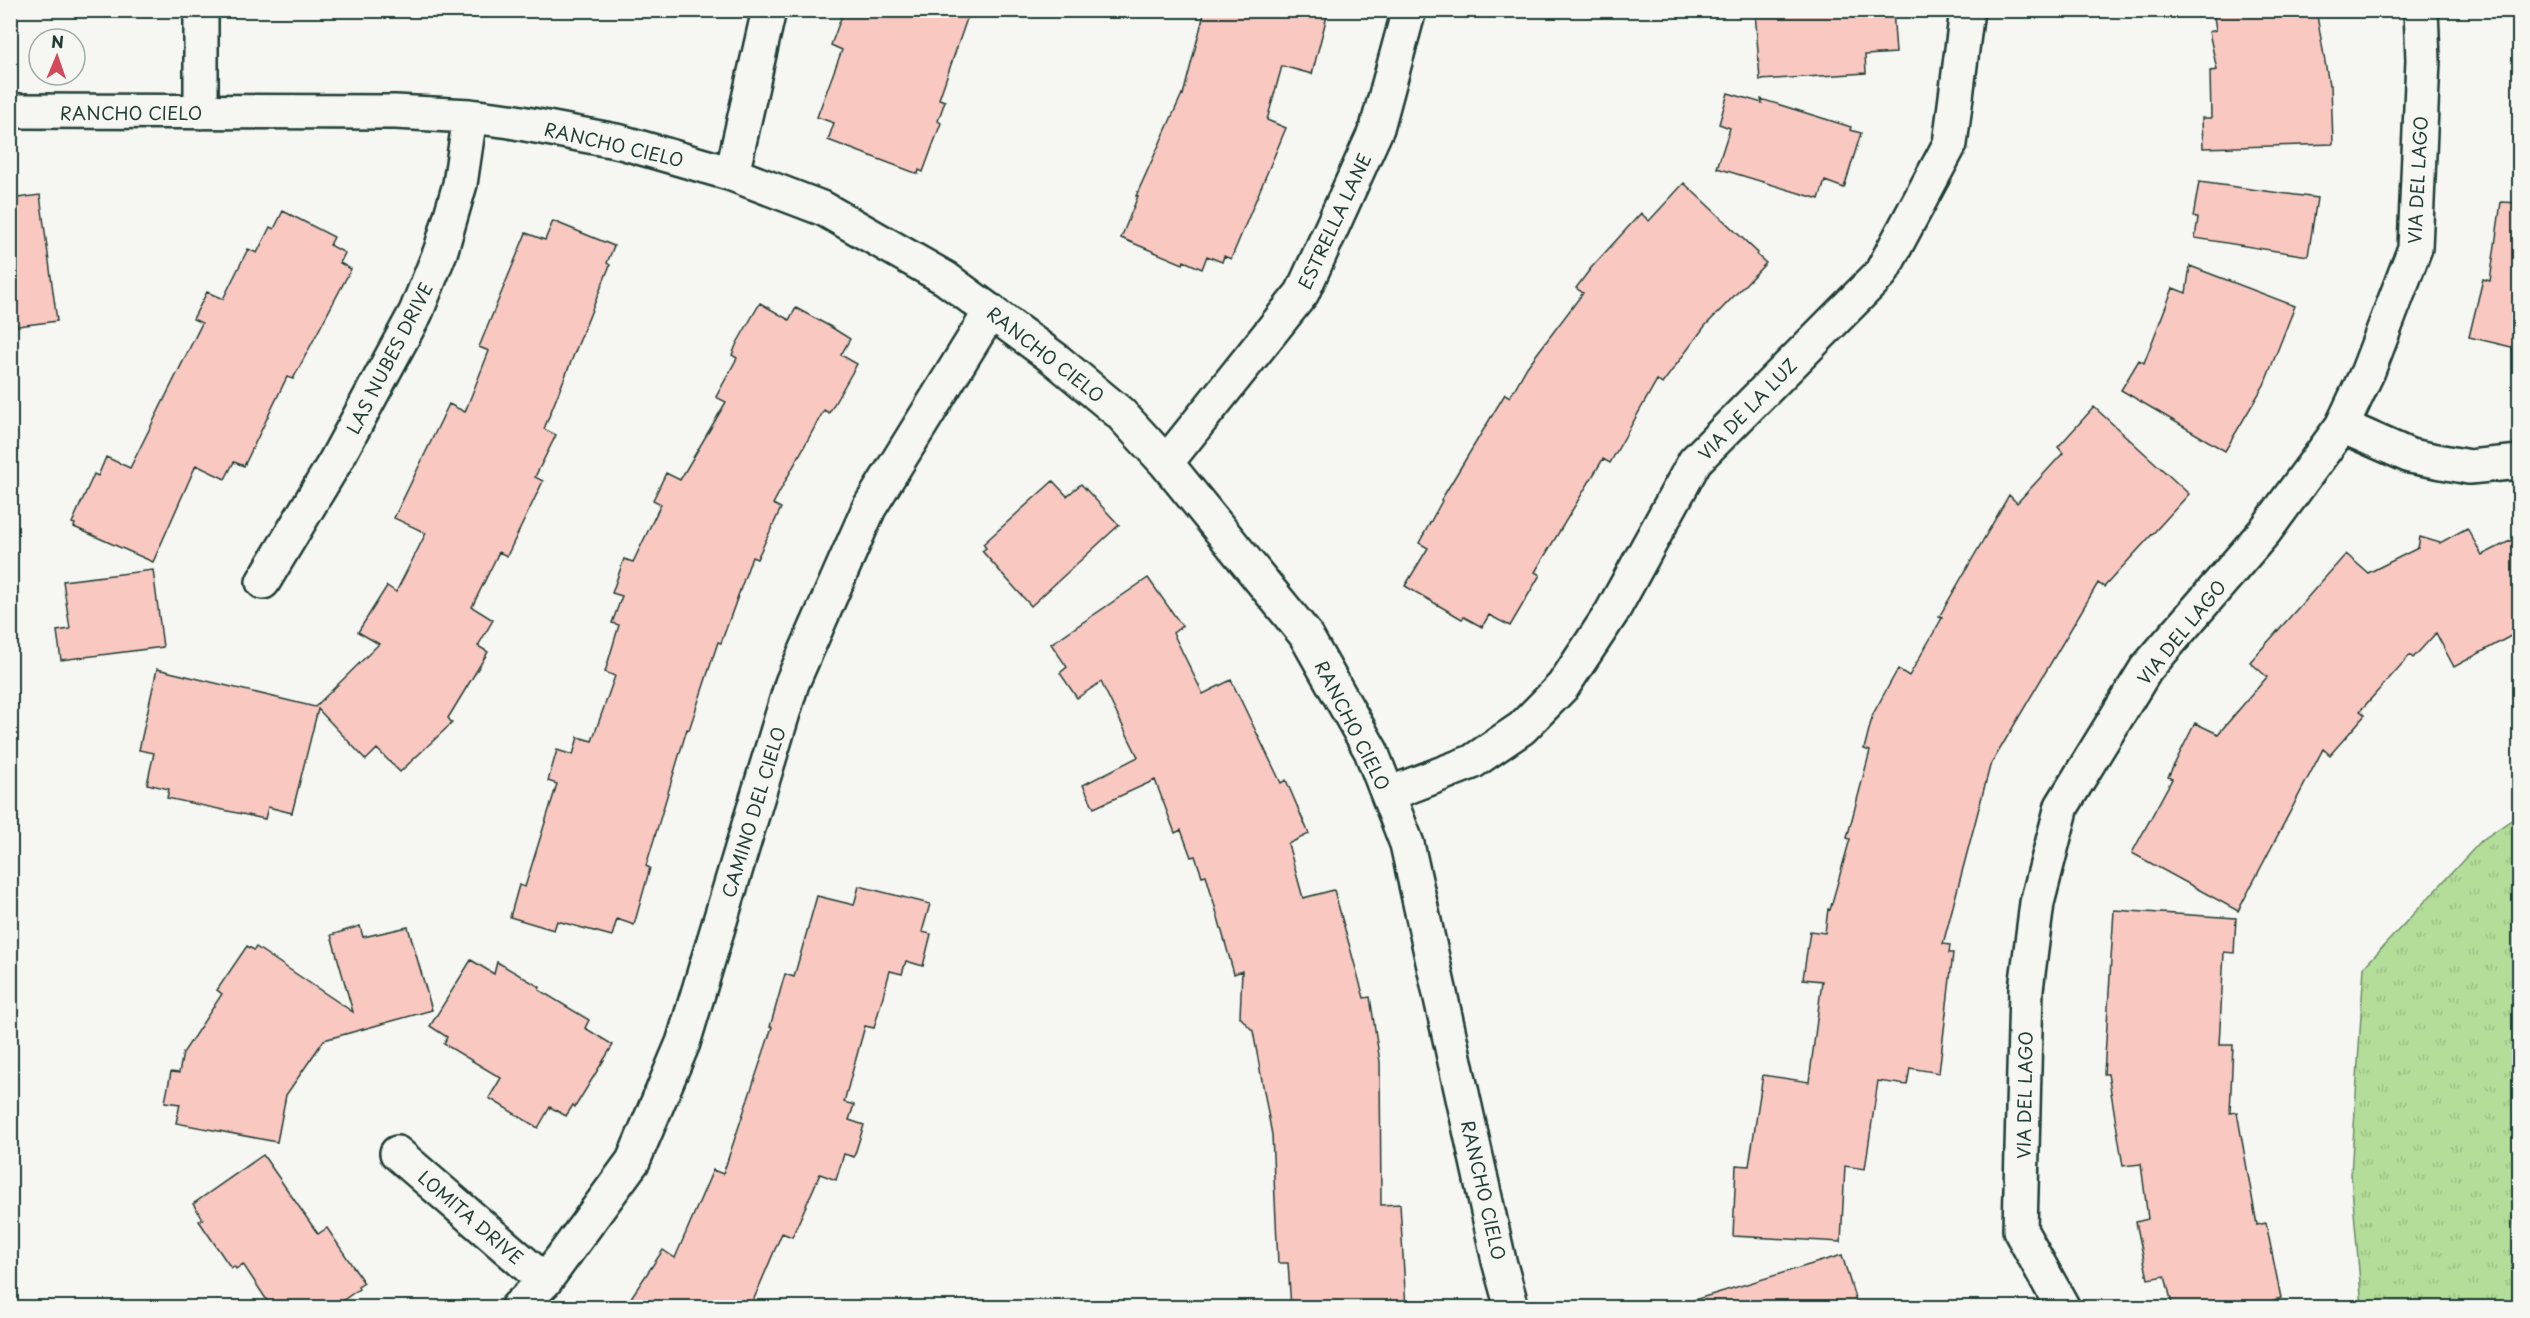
<svg xmlns="http://www.w3.org/2000/svg" width="2530" height="1318" viewBox="0 0 2530 1318" font-family="'Playpen Sans',sans-serif">
<style>
.grass{fill:url(#grass-tufts);stroke:#6a8d66;stroke-width:1.5}
.building{fill:#f9c8c1;stroke:#1f3d34;stroke-width:1.5}
.lines{fill:none;stroke-linecap:round;stroke-linejoin:round}
.street-casing{stroke:#1f3d34;stroke-width:38}
.street{stroke:#f6f6f2;stroke-width:33}
.labels{text-anchor:middle;dominant-baseline:central;stroke-width:6;stroke-linejoin:round;paint-order:stroke}
.street-label{font-size:18px;fill:#1f3d34;stroke:#f6f6f2}
</style>
<defs>
<pattern id="grass-tufts" width="24" height="20" patternUnits="userSpaceOnUse" patternTransform="scale(1.5)"><rect width="24" height="20" fill="#b4dd99"/><path d="M3 7l-1-3M5 7V3M7 7l1-3M15 17l-1-3M17 17v-4M19 17l1-3" fill="none" stroke="#9abf84"/></pattern>
</defs>
<rect width="100%" height="100%" fill="#f6f6f2"/>
<filter id="ink" filterUnits="userSpaceOnUse"><feTurbulence type="fractalNoise" baseFrequency=".0167" numOctaves="2"/><feDisplacementMap in="SourceGraphic" scale="12" xChannelSelector="R" yChannelSelector="G"/><feConvolveMatrix kernelMatrix="1 2 1 2 8 2 1 2 1" color-interpolation-filters="sRGB"/></filter>
<g filter="url(#ink)">
<path class="grass" d="M 2519,815 L 2519,1307 L 2362,1307 L 2351,1175 L 2364,967 L 2482,840 Z"/>
<path class="building" d="M 844,10 L 970,10 L 939,99 L 945,101 L 938,121 L 941,123 L 923,172 L 919,170 L 918,174 L 828,140 L 834,123 L 817,117 L 842,50 L 831,45 Z
M 1205,10 L 1306,10 L 1327,16 L 1312,74 L 1282,66 L 1267,120 L 1286,128 L 1231,259 L 1224,256 L 1222,262 L 1207,256 L 1202,269 L 1184,261 L 1183,264 L 1121,238 L 1138,196 L 1136,196 L 1182,94 L 1183,95 Z
M 1755,10 L 1893,10 L 1896,53 L 1865,55 L 1866,73 L 1760,80 Z
M 2213,10 L 2316,10 L 2329,85 L 2331,85 L 2333,144 L 2203,148 L 2202,118 L 2211,118 L 2210,71 L 2217,70 L 2209,32 L 2216,30 Z
M 1728,93 L 1762,103 L 1761,99 L 1851,127 L 1850,130 L 1861,133 L 1844,188 L 1825,181 L 1819,199 L 1717,168 L 1730,128 L 1719,124 Z
M 2199,182 L 2317,198 L 2308,256 L 2195,238 L 2198,218 L 2193,217 Z
M 1684,183 L 1758,253 L 1757,255 L 1766,263 L 1705,326 L 1662,384 L 1657,380 L 1610,463 L 1603,459 L 1535,572 L 1540,575 L 1510,626 L 1489,615 L 1482,627 L 1464,617 L 1462,619 L 1405,586 L 1428,548 L 1419,543 L 1442,501 L 1441,500 L 1505,394 L 1510,397 L 1527,367 L 1583,293 L 1576,288 L 1591,268 L 1641,213 L 1649,221 Z
M 40,195 L 57,321 L 10,327 L 10,199 Z
M 2501,202 L 2520,203 L 2520,349 L 2469,337 L 2483,279 L 2490,281 Z
M 283,211 L 334,237 L 330,245 L 345,253 L 340,263 L 351,269 L 293,379 L 287,377 L 244,466 L 234,462 L 225,479 L 196,465 L 153,562 L 74,527 L 75,524 L 72,523 L 94,474 L 98,476 L 106,457 L 130,468 L 202,323 L 193,319 L 207,292 L 223,299 L 248,249 L 257,253 L 270,227 L 274,229 Z
M 553,221 L 614,246 L 607,263 L 610,265 L 544,429 L 556,435 L 535,477 L 543,481 L 507,556 L 499,552 L 472,607 L 493,620 L 478,646 L 488,652 L 448,718 L 452,723 L 400,772 L 377,749 L 366,760 L 318,709 L 292,813 L 268,807 L 265,819 L 167,798 L 169,789 L 147,784 L 154,753 L 139,750 L 157,669 L 315,707 L 379,644 L 358,632 L 387,586 L 396,592 L 426,533 L 394,518 L 449,404 L 465,412 L 489,351 L 479,347 L 526,233 L 545,240 Z
M 2190,266 L 2295,306 L 2264,385 L 2225,451 L 2121,390 L 2139,360 L 2144,363 L 2173,288 L 2186,293 Z
M 760,303 L 789,320 L 796,308 L 831,327 L 850,339 L 841,355 L 857,364 L 829,413 L 824,410 L 773,504 L 781,508 L 757,559 L 752,557 L 721,643 L 718,642 L 689,730 L 687,729 L 646,866 L 650,868 L 634,925 L 617,919 L 612,936 L 557,921 L 554,930 L 510,917 L 519,885 L 525,887 L 557,784 L 548,781 L 557,750 L 573,755 L 578,737 L 592,741 L 615,676 L 605,672 L 619,625 L 612,623 L 622,596 L 612,593 L 624,559 L 633,562 L 661,504 L 653,500 L 666,473 L 680,480 L 726,402 L 716,397 L 737,358 L 732,355 L 737,343 Z
M 2094,407 L 2189,494 L 2104,587 L 2098,583 L 1990,766 L 1943,944 L 1950,945 L 1949,953 L 1953,953 L 1939,1073 L 1910,1068 L 1907,1085 L 1878,1081 L 1865,1169 L 1845,1166 L 1841,1242 L 1733,1236 L 1736,1165 L 1749,1166 L 1763,1075 L 1809,1082 L 1822,981 L 1803,979 L 1810,931 L 1825,933 L 1828,909 L 1830,910 L 1850,839 L 1847,838 L 1870,751 L 1864,749 L 1873,714 L 1898,669 L 1909,676 L 1942,618 L 1939,617 L 2009,495 L 2017,503 L 2063,453 L 2058,447 Z
M 1053,481 L 1067,496 L 1081,484 L 1119,525 L 1031,606 L 982,551 L 986,548 L 983,544 Z
M 2467,528 L 2482,555 L 2520,536 L 2520,631 L 2454,667 L 2436,633 L 2413,658 L 2410,655 L 2360,711 L 2365,715 L 2330,755 L 2323,749 L 2238,911 L 2132,853 L 2172,779 L 2168,777 L 2195,723 L 2218,734 L 2267,677 L 2250,662 L 2346,554 L 2368,573 L 2418,548 L 2420,537 L 2440,543 Z
M 153,570 L 163,647 L 61,660 L 57,631 L 70,629 L 63,581 Z
M 1148,578 L 1182,626 L 1173,633 L 1203,694 L 1231,680 L 1281,783 L 1286,780 L 1309,834 L 1288,844 L 1303,898 L 1334,890 L 1364,998 L 1370,997 L 1380,1062 L 1381,1205 L 1400,1204 L 1406,1308 L 1291,1308 L 1288,1263 L 1278,1263 L 1272,1135 L 1253,1031 L 1240,1017 L 1242,971 L 1234,974 L 1206,875 L 1202,876 L 1195,856 L 1191,857 L 1181,830 L 1175,833 L 1155,780 L 1094,808 L 1083,785 L 1138,757 L 1101,682 L 1077,698 L 1060,673 L 1067,667 L 1051,644 Z
M 859,886 L 930,904 L 922,932 L 931,934 L 923,966 L 906,961 L 902,974 L 890,971 L 874,1028 L 865,1026 L 844,1102 L 854,1105 L 849,1120 L 864,1125 L 854,1157 L 844,1154 L 836,1180 L 820,1174 L 792,1237 L 782,1233 L 750,1308 L 624,1308 L 663,1250 L 675,1258 L 713,1170 L 723,1174 L 772,1027 L 770,1027 L 785,974 L 794,977 L 817,896 L 854,905 Z
M 2114,910 L 2236,918 L 2234,953 L 2224,952 L 2219,1045 L 2233,1045 L 2230,1113 L 2237,1112 L 2257,1225 L 2266,1223 L 2281,1298 L 2274,1300 L 2276,1308 L 2173,1308 L 2165,1276 L 2148,1279 L 2136,1222 L 2148,1219 L 2141,1164 L 2123,1166 L 2108,1074 L 2104,1074 Z
M 360,926 L 363,937 L 408,927 L 432,1010 L 324,1040 L 286,1095 L 277,1142 L 176,1123 L 180,1104 L 165,1102 L 171,1072 L 179,1073 L 183,1053 L 222,994 L 217,990 L 247,946 L 254,950 L 256,947 L 353,1012 L 331,935 Z
M 471,960 L 494,974 L 497,962 L 540,987 L 539,990 L 589,1020 L 585,1028 L 613,1045 L 575,1107 L 573,1105 L 566,1116 L 550,1107 L 538,1128 L 489,1098 L 501,1078 L 444,1044 L 447,1037 L 430,1026 Z
M 263,1155 L 318,1234 L 327,1228 L 364,1283 L 358,1287 L 359,1289 L 332,1308 L 272,1308 L 243,1264 L 236,1269 L 234,1266 L 231,1268 L 199,1221 L 203,1219 L 193,1204 Z
M 1842,1255 L 1858,1308 L 1696,1308 L 1694,1300 Z"/>
<g class="lines">
<defs>
<path id="street" d="M 201,10 L 201,112
M 10,111 L 395,112 L 470,116 L 510,121 L 621,142 L 732,174 L 824,209 L 945,278 L 1055,359 L 1120,413 L 1166,463 L 1305,634 L 1371,751 L 1407,844 L 1499,1261 L 1512,1308
M 732,174 L 769,10
M 2342,426 L 2410,456 L 2469,467 L 2520,462
M 1166,463 L 1302,293 L 1377,128 L 1409,10
M 263,582 L 335,462 L 416,312 L 441,250 L 460,184 L 470,116
M 1389,794 L 1472,762 L 1522,728 L 1563,686 L 1612,612 L 1695,461 L 1881,273 L 1950,144 L 1967,10
M 397,1153 L 545,1281
M 517,1308 L 545,1281 L 633,1161 L 683,1043 L 792,683 L 869,508 L 991,311
M 2063,1308 L 2020,1230 L 2026,989 L 2037,903 L 2062,806 L 2146,669 L 2265,531 L 2342,426 L 2368,371 L 2415,248 L 2423,60 L 2421,10"/>
</defs>
<use href="#street" class="street-casing"/>
<use href="#street" class="street"/>
</g>
</g>
<g class="labels">
<g class="street-label">
<text x="131" y="112">RANCHO CIELO</text>
<text transform="translate(614 144) rotate(13)">RANCHO CIELO</text>
<text transform="translate(2417 180) rotate(-87)">VIA DEL LAGO</text>
<text transform="translate(1334 221) rotate(-65)">ESTRELLA LANE</text>
<text transform="translate(1046 354) rotate(38)">RANCHO CIELO</text>
<text transform="translate(389 358) rotate(-63)">LAS NUBES DRIVE</text>
<text transform="translate(1747 409) rotate(-46)">VIA DE LA LUZ</text>
<text transform="translate(2181 632) rotate(-51)">VIA DEL LAGO</text>
<text transform="translate(1353 725) rotate(63)">RANCHO CIELO</text>
<text transform="translate(753 812) rotate(-73)">CAMINO DEL CIELO</text>
<text transform="translate(2024 1095) rotate(-89)">VIA DEL LAGO</text>
<text transform="translate(1484 1190) rotate(77)">RANCHO CIELO</text>
<text transform="translate(471 1217) rotate(41)">LOMITA DRIVE</text>
</g>
</g>
<rect width="2530" height="1318" fill="none" stroke="#f6f6f2" stroke-width="36"/>
<rect x="18" y="18" width="2494" height="1282" fill="none" stroke="#1f3d34" stroke-width="2" filter="url(#ink)"/>
<g transform="translate(57 57) rotate(2)"><circle r="28" fill="#f6f6f2" stroke="#a0aca6" stroke-width="1.5"/>
<path d="M0-4.5L10 22L0 15L-10 22Z" fill="#d1495b"/>
<text y="-9" font-size="16" font-weight="bold" text-anchor="middle" fill="#1f3d34">N</text>
</g>
</svg>
